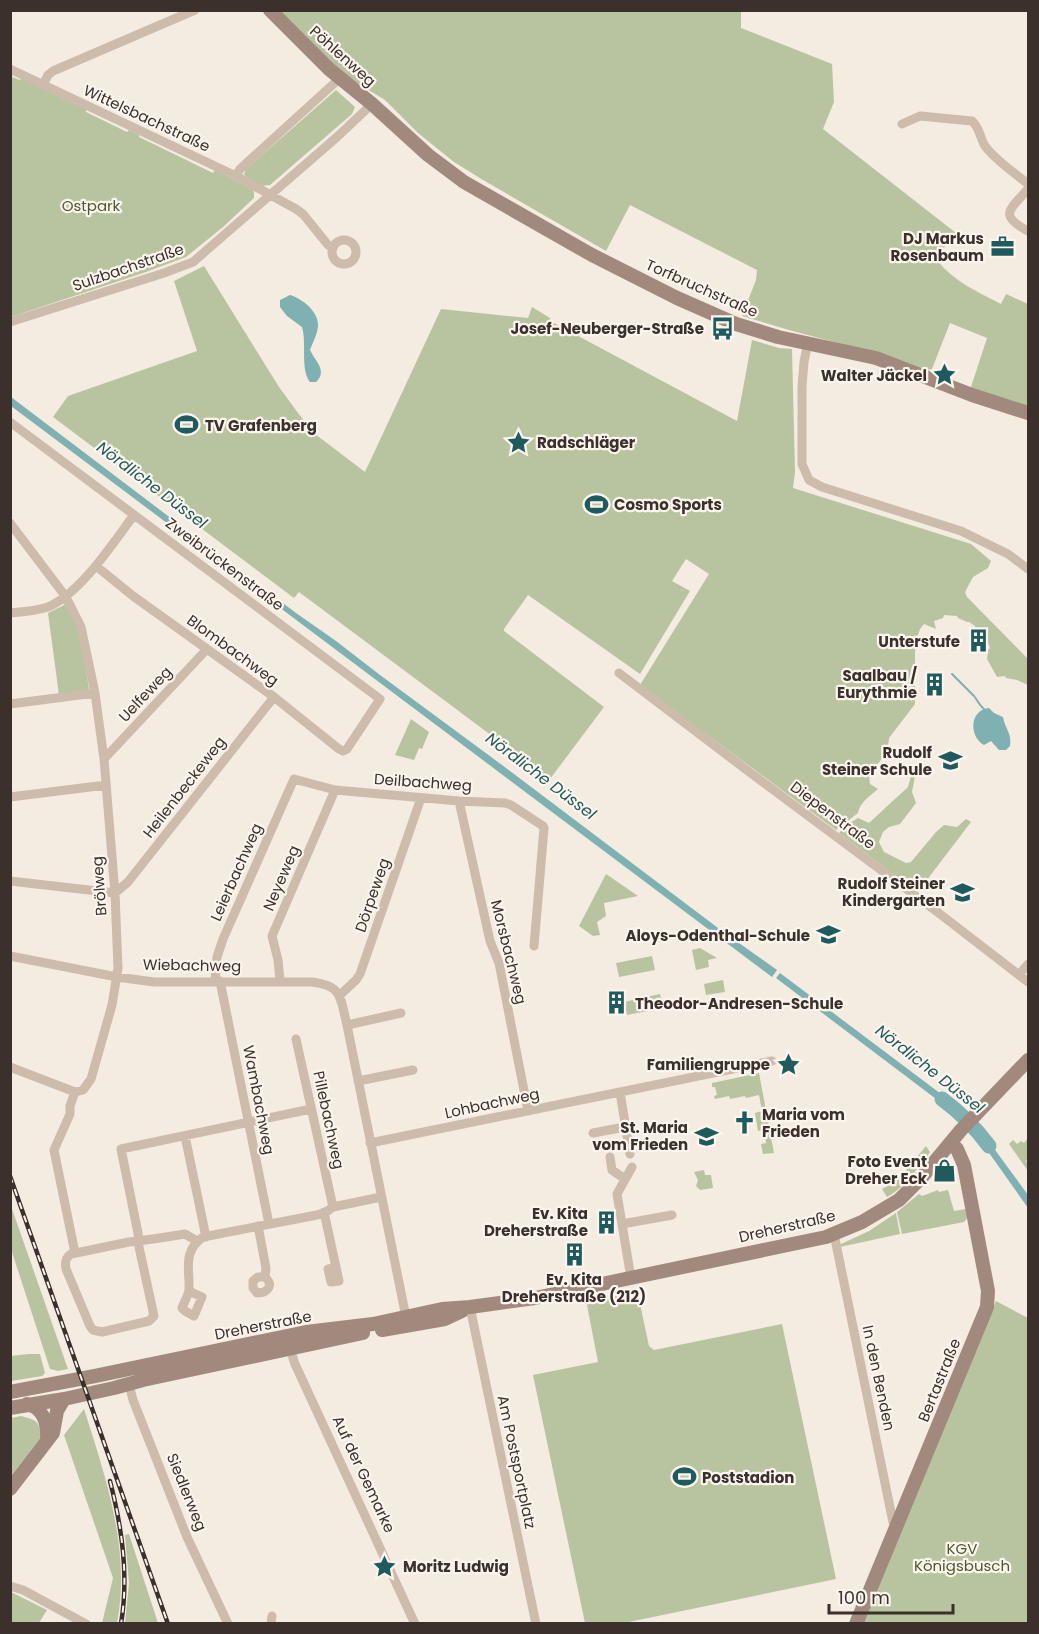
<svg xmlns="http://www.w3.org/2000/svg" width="1039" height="1634" viewBox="0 0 1039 1634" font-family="Poppins,sans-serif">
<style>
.green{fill:#b8c4a0}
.water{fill:#7fb0b2}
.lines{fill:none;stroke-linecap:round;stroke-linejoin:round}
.stream{stroke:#7fb0b2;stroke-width:2}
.river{stroke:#7fb0b2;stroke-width:15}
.street{stroke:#cdbbac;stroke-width:9}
.secondary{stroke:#a18a7d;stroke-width:14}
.rail-casing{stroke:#3b302b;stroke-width:4.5}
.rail{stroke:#fbf5ee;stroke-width:2;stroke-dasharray:7;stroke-linecap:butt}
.labels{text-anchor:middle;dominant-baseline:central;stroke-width:4.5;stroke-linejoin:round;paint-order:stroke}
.street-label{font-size:15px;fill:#3b302b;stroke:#fbf5ee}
.park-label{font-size:15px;fill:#4a5a2e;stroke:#fbf5ee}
.poi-label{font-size:15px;font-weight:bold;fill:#3b302b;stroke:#fbf5ee;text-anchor:end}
.water-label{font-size:16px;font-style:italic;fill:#1f5a5e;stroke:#fbf5ee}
</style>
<rect width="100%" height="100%" fill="#f4ebe1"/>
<path class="green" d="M 274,11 L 741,11 L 741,28 L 832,64 L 834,102 L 823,129 L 956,233 L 939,254 L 937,260 C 953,281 978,292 1001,304 L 1006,294 L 1028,304 L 1028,407 L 970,390 L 987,338 L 950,323 L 930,374 L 875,353 L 789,330 L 742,316 L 756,280 L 757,270 L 630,205 L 606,251 L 483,180 L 454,162 L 418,133 L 385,100 L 339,72 Z
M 10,76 L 20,80 L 22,78 L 86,109 L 86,112 L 127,132 L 129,130 L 139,135 L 139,137 L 213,173 L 215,170 L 253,190 L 254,193 L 254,198 L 223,227 L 186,257 L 146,272 L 11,317 Z
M 336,90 L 355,107 L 352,114 L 270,185 L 261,186 L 244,175 L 245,170 Z
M 204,266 L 279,387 L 298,413 L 315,434 L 365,472 L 441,309 L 528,318 L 532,307 L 550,318 L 552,322 L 737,421 L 752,340 L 779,348 L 792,349 L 795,472 L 793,488 L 971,544 L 991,561 L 988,568 L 973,577 L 965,592 L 967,597 L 1028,659 L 1028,685 L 1017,680 L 1006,678 L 1005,676 L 997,677 L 987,659 L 988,650 L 990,648 L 985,635 L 982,636 L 976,629 L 975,626 L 969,622 L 967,622 L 958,618 L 957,616 L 944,615 L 943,618 L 934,621 L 936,629 L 924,624 L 920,629 L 916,640 L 915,654 L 915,704 L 889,738 L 888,746 L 884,756 L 869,775 L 870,784 L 878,789 C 870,796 860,802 858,813 L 836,830 L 640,685 L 709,574 L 686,559 L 672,581 L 690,591 L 640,674 L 528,595 L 504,629 L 504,631 L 604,707 L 550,779 L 299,592 L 294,598 L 53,417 L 68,396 L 197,351 L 174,281 Z
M 66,604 L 79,628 L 89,689 L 87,691 L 59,695 L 48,613 Z
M 411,719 L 429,732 L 422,749 L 419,748 L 414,760 L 395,755 Z
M 912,772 L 915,776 L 912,792 L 916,803 L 900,824 L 889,827 L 883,832 L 879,842 L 884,852 L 906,863 L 911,862 L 936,832 L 944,825 L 957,827 L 966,819 L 971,822 L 920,889 L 913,889 L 839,833 L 848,824 L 858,818 L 869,823 L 908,787 Z
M 606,874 L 638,896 L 604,903 L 606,916 L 597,922 L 600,935 L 593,936 L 579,926 Z
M 700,948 L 717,958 L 708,960 L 709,967 L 696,970 L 692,950 Z
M 652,956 L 655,970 L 619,977 L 616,963 Z
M 723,980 L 725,992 L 706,995 L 704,984 Z
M 660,994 L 663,1008 L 627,1015 L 624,1002 Z
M 759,1073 L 774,1153 L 763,1154 L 761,1144 L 766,1143 L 764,1130 L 758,1131 L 755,1113 L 762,1111 L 759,1095 L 746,1098 L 745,1096 L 730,1099 L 729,1096 L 715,1099 L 714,1096 L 717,1095 L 715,1087 L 712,1087 L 712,1083 Z
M 1028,1138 L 1028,1159 L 1026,1161 L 1028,1165 L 1028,1171 L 1009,1144 L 1013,1140 L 1017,1144 L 1021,1141 L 1024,1143 Z
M 926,1146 L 930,1152 L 928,1155 C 916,1170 904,1188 887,1197 L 882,1189 L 898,1180 Z
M 704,1170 L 705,1175 L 711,1175 L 713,1188 L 700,1190 L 696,1186 L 698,1180 L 694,1172 Z
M 938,1190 L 939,1192 L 948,1190 L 954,1211 L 966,1209 L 968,1217 L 964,1222 L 902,1234 L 897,1212 L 919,1194 L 922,1196 Z
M 11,1206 L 68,1369 L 58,1371 L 50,1369 L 11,1249 Z
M 896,1213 L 900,1234 L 840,1247 L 839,1245 L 869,1231 Z
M 637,1290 L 649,1346 L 654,1350 L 782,1324 L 836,1579 L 624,1623 L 585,1623 L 533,1375 L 598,1362 L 586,1300 Z
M 996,1301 L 1028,1318 L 1028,1623 L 863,1624 Z
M 28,1354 L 40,1354 L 45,1373 L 42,1376 L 11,1381 L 11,1356 Z
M 84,1409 C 106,1478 131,1551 117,1623 L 102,1623 L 113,1578 L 64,1435 Z
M 21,1416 C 36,1420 40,1421 41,1437 L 11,1476 L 11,1418 Z
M 129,1534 L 157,1620 L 158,1623 L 125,1623 L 129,1583 L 125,1535 Z
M 11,1592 L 47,1610 L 39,1623 L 11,1623 Z"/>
<path class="water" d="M 290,295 C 303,299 319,312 318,326 C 317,335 313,342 310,350 C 315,361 328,371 316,382 L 310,382 C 300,369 307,343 302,327 L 287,316 L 280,307 L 280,300 Z
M 11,397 L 296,613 L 336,641 L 380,675 L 502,765 L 722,931 L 777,970 L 772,977 L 11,406 Z
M 989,708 L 994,713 L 1003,717 C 1005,729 1012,733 1010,746 L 1006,750 L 999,750 L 991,741 L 984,745 C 969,737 969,710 989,708 Z
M 780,973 L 961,1109 L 956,1114 L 776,978 Z
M 979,1128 L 1028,1195 L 1028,1208 L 975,1133 Z"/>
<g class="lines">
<path class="stream" d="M 952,674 C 960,682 967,689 974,696 C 978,701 979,705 984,709"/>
<path class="river" d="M 942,1099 C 961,1113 975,1127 989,1146"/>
<path class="street" d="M 10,69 L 236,176 L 296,209 L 303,214 L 328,245 L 333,248
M 43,85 L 48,75 L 53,71 L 195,10
M 902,124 L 920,116 L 972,121 C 980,128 980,138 985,146 C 994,159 1016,174 1028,184
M 236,176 L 240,169 L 340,78
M 1028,189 C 1011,209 997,215 1028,231
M332 252a12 12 0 1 1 24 0a12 12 0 1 1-24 0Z
M 10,322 L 164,273 L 193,262 L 337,137 L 372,104
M 808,342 L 804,362 L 802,386 L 802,464 L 809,480 L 822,487 L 961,531 L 1008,554 L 1028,569
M 10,422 L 380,699 L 347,749 L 343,751 L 339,749 L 274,697 L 133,596 L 96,566
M 10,523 L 66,597 L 81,627 L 95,693 L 104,759 L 115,893 L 118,968 L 112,1005 L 91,1079 L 83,1090 L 75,1092
M 10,613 C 22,612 36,611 48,607 C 81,593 112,544 134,515
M 619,673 L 752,774 L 940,914 L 1028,982
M 10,704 L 95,693
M 104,759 L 207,649
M 10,797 L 106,785
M 459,801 L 490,941 L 499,963 L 528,1111
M 10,881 L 115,893 L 128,882 L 274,697
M 10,956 L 117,977 L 154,982 L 311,982 C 343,985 340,998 347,1025 L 406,1317
M 1019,975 L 1028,964
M 215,981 L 217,957 L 223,939 L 294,779 L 335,790 L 459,801 L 505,803 L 511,805 L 543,826 L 544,828 L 534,946
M 220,981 L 269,1224
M 280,981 L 278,960 L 272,936 L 335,790
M 340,995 L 356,980 L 360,974 L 421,798
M 347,1025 L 401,1013
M 296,1039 L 333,1207
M 10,1067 L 75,1092
M 358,1081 L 413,1070
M 75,1092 L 70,1106 L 70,1114 L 54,1150 L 75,1253
M 620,1092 L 630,1154
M 593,1133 L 625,1127
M 185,1136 L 206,1237
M 370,1143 L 772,1061
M 610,1157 L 612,1170 L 625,1179
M 324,1212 L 339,1281 L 331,1282 L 328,1269 L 336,1267
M 622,1224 L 672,1215
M 258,1226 L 266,1268 L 265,1277 C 274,1285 268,1293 257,1293 L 253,1288 L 253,1281 L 258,1277 L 265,1277
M 834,1234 L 893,1522 L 896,1526
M 197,1241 L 185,1234 C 167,1237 148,1240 129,1242 L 71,1254 C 65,1258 65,1263 66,1269 L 90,1326 L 93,1330 L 102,1332 L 149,1321 L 154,1316 L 139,1247 L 138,1233 L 121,1149 L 311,1109
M 631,1278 L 617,1194 L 632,1167
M 189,1291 L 202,1297 L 194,1316 L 185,1311 L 182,1308 C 184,1302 188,1296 189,1290 C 190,1269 182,1252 203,1237 L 317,1215 L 326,1212 L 333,1207 L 381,1197
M 465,1309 L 470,1307 L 536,1624
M 290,1349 L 295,1364 L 415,1624
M 129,1384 L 133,1400 L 187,1537 L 228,1624
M 10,1586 L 23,1590 L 86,1624
M 271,1624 L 272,1616"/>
<path class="secondary" d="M 270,10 L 329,69 L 372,104 L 428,155 L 464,182 L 592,255 L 677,298 L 736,324 L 778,337 L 876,358 L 972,395 L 1028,413
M 382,1330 L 445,1319 L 462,1311
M 10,1392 L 95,1376 L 306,1332 L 373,1324 L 442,1309 L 470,1307 L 535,1298 L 826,1237 L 862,1222 L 899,1200 L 922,1177 L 961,1130 L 1028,1060
M 27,1404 C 44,1408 48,1424 47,1440
M 10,1408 L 64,1399 L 114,1388 L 143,1380 L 363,1333
M 10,1489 L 53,1433 L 57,1411 L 64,1399
M 856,1624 L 987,1307 L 988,1291 L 964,1165 L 957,1149 L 951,1143"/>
<defs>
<path id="rail" d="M 10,1176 L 168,1624
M 110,1481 C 122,1528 129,1575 121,1624"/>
</defs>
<use href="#rail" class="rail-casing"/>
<use href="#rail" class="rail"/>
</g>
<defs>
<symbol id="office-bare" viewBox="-9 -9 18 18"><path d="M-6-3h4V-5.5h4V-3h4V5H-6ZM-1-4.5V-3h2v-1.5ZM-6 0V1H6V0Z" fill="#1f5a5e" stroke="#fbf5ee" stroke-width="2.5" paint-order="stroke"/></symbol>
<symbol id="bus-bare" viewBox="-9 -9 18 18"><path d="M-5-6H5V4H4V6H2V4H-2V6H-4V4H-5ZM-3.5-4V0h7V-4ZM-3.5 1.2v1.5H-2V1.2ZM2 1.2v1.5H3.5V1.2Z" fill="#1f5a5e" stroke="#fbf5ee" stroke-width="2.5" paint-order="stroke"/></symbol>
<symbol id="sight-bare" viewBox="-9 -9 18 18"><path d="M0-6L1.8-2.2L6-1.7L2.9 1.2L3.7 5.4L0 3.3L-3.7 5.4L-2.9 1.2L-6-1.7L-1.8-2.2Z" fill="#1f5a5e" stroke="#fbf5ee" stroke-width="2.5" paint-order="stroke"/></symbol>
<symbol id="stadium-bare" viewBox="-9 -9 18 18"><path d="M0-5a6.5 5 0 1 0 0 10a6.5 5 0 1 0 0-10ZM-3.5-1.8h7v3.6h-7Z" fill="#1f5a5e" stroke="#fbf5ee" stroke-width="2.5" paint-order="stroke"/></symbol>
<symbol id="building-bare" viewBox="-9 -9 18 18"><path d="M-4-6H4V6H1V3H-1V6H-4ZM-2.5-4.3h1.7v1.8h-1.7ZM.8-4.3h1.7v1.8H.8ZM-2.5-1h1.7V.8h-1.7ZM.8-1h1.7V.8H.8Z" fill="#1f5a5e" stroke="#fbf5ee" stroke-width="2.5" paint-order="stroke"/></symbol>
<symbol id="school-bare" viewBox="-9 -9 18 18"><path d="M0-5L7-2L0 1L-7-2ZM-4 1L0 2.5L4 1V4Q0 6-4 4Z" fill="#1f5a5e" stroke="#fbf5ee" stroke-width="2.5" paint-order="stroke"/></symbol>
<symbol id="church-bare" viewBox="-9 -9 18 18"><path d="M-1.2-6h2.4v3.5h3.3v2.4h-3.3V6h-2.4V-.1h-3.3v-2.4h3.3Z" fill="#1f5a5e" stroke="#fbf5ee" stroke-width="2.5" paint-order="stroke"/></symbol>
<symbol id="shop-bare" viewBox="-9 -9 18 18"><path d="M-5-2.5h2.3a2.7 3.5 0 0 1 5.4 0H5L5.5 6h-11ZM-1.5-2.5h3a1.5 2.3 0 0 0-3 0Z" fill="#1f5a5e" stroke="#fbf5ee" stroke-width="2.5" paint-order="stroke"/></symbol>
</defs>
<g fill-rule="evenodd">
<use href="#office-bare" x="986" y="230" width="33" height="33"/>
<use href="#bus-bare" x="706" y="312" width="33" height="33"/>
<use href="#sight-bare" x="928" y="358" width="33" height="33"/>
<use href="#stadium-bare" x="170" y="408" width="33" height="33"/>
<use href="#sight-bare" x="502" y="426" width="33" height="33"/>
<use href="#stadium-bare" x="580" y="488" width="33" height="33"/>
<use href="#building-bare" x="962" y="624" width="33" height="33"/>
<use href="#building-bare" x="918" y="668" width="33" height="33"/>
<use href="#school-bare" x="934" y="744" width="33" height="33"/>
<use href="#school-bare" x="946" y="876" width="33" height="33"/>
<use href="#school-bare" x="812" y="918" width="33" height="33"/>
<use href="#building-bare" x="600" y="986" width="33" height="33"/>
<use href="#sight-bare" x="772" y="1048" width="33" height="33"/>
<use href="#church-bare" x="728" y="1106" width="33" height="33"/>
<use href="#school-bare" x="690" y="1120" width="33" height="33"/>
<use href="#shop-bare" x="928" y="1154" width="33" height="33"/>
<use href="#building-bare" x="590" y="1206" width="33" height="33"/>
<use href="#building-bare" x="558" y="1238" width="33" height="33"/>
<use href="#stadium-bare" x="668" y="1460" width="33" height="33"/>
<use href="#sight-bare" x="368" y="1550" width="33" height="33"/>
</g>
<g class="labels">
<g class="street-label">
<text transform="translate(343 56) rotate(42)">Pöhlenweg</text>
<text transform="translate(147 118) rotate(25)">Wittelsbachstraße</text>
<text transform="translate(128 267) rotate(-19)">Sulzbachstraße</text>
<text transform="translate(702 288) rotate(24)">Torfbruchstraße</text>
<text transform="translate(225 564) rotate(37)">Zweibrückenstraße</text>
<text transform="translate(233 650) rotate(36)">Blombachweg</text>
<text transform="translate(145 694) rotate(-47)">Uelfeweg</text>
<text transform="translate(423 782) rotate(4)">Deilbachweg</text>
<text transform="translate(184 787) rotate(-52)">Heilenbeckeweg</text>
<text transform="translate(833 815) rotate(37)">Diepenstraße</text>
<text transform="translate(236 872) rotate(-66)">Leierbachweg</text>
<text transform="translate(281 878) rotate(-67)">Neyeweg</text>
<text transform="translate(99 886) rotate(-94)">Brölweg</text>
<text transform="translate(372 895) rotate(-71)">Dörpeweg</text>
<text transform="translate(509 952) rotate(76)">Morsbachweg</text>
<text transform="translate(192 965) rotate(1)">Wiebachweg</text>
<text transform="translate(259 1100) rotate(79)">Wambachweg</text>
<text transform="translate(492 1103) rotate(-12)">Lohbachweg</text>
<text transform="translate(329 1120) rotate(78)">Pillebachweg</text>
<text transform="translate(787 1226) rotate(-13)">Dreherstraße</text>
<text transform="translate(263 1325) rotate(-11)">Dreherstraße</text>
<text transform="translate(879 1378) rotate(78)">In den Benden</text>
<text transform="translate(939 1380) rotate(-68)">Bertastraße</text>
<text transform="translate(517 1462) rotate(78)">Am Postsportplatz</text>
<text transform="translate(364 1474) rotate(65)">Auf der Gemarke</text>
<text transform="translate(187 1492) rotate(68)">Siedlerweg</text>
</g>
<g class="park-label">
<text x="91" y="205">Ostpark</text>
<text x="962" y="1548">KGV<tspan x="962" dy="17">Königsbusch</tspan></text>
</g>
<g class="poi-label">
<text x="984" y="238">DJ Markus<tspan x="984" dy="17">Rosenbaum</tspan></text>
<text x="704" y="328">Josef-Neuberger-Straße</text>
<text x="927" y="375">Walter Jäckel</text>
<text x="205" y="425" text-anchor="start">TV Grafenberg</text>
<text x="537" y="442" text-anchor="start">Radschläger</text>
<text x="614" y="504" text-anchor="start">Cosmo Sports</text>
<text x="960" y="641">Unterstufe</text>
<text x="917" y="675">Saalbau /<tspan x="917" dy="17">Eurythmie</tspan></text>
<text x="932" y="752">Rudolf<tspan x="932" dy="17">Steiner Schule</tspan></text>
<text x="945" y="883">Rudolf Steiner<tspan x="945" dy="17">Kindergarten</tspan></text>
<text x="810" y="935">Aloys-Odenthal-Schule</text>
<text x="635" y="1003" text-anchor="start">Theodor-Andresen-Schule</text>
<text x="770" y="1064">Familiengruppe</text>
<text x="762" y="1114" text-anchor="start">Maria vom<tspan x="762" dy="17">Frieden</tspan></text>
<text x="688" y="1127">St. Maria<tspan x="688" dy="17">vom Frieden</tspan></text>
<text x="927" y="1161">Foto Event<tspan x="927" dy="17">Dreher Eck</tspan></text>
<text x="588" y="1213">Ev. Kita<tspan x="588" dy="17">Dreherstraße</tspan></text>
<text x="574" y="1279" text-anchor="middle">Ev. Kita<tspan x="574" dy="17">Dreherstraße (212)</tspan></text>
<text x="702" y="1477" text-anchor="start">Poststadion</text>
<text x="403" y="1566" text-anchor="start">Moritz Ludwig</text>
</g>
<g class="water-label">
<text transform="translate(152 485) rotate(37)">Nördliche Düssel</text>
<text transform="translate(541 776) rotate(37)">Nördliche Düssel</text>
<text transform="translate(930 1069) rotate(38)">Nördliche Düssel</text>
</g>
</g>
<rect width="1039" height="1634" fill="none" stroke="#3b302b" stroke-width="24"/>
<path d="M829 1604v9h124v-9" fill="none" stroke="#3b302b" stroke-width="3"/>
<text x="838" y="1604" font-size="18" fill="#3b302b" stroke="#fbf5ee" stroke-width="4.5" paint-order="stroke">100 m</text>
</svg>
